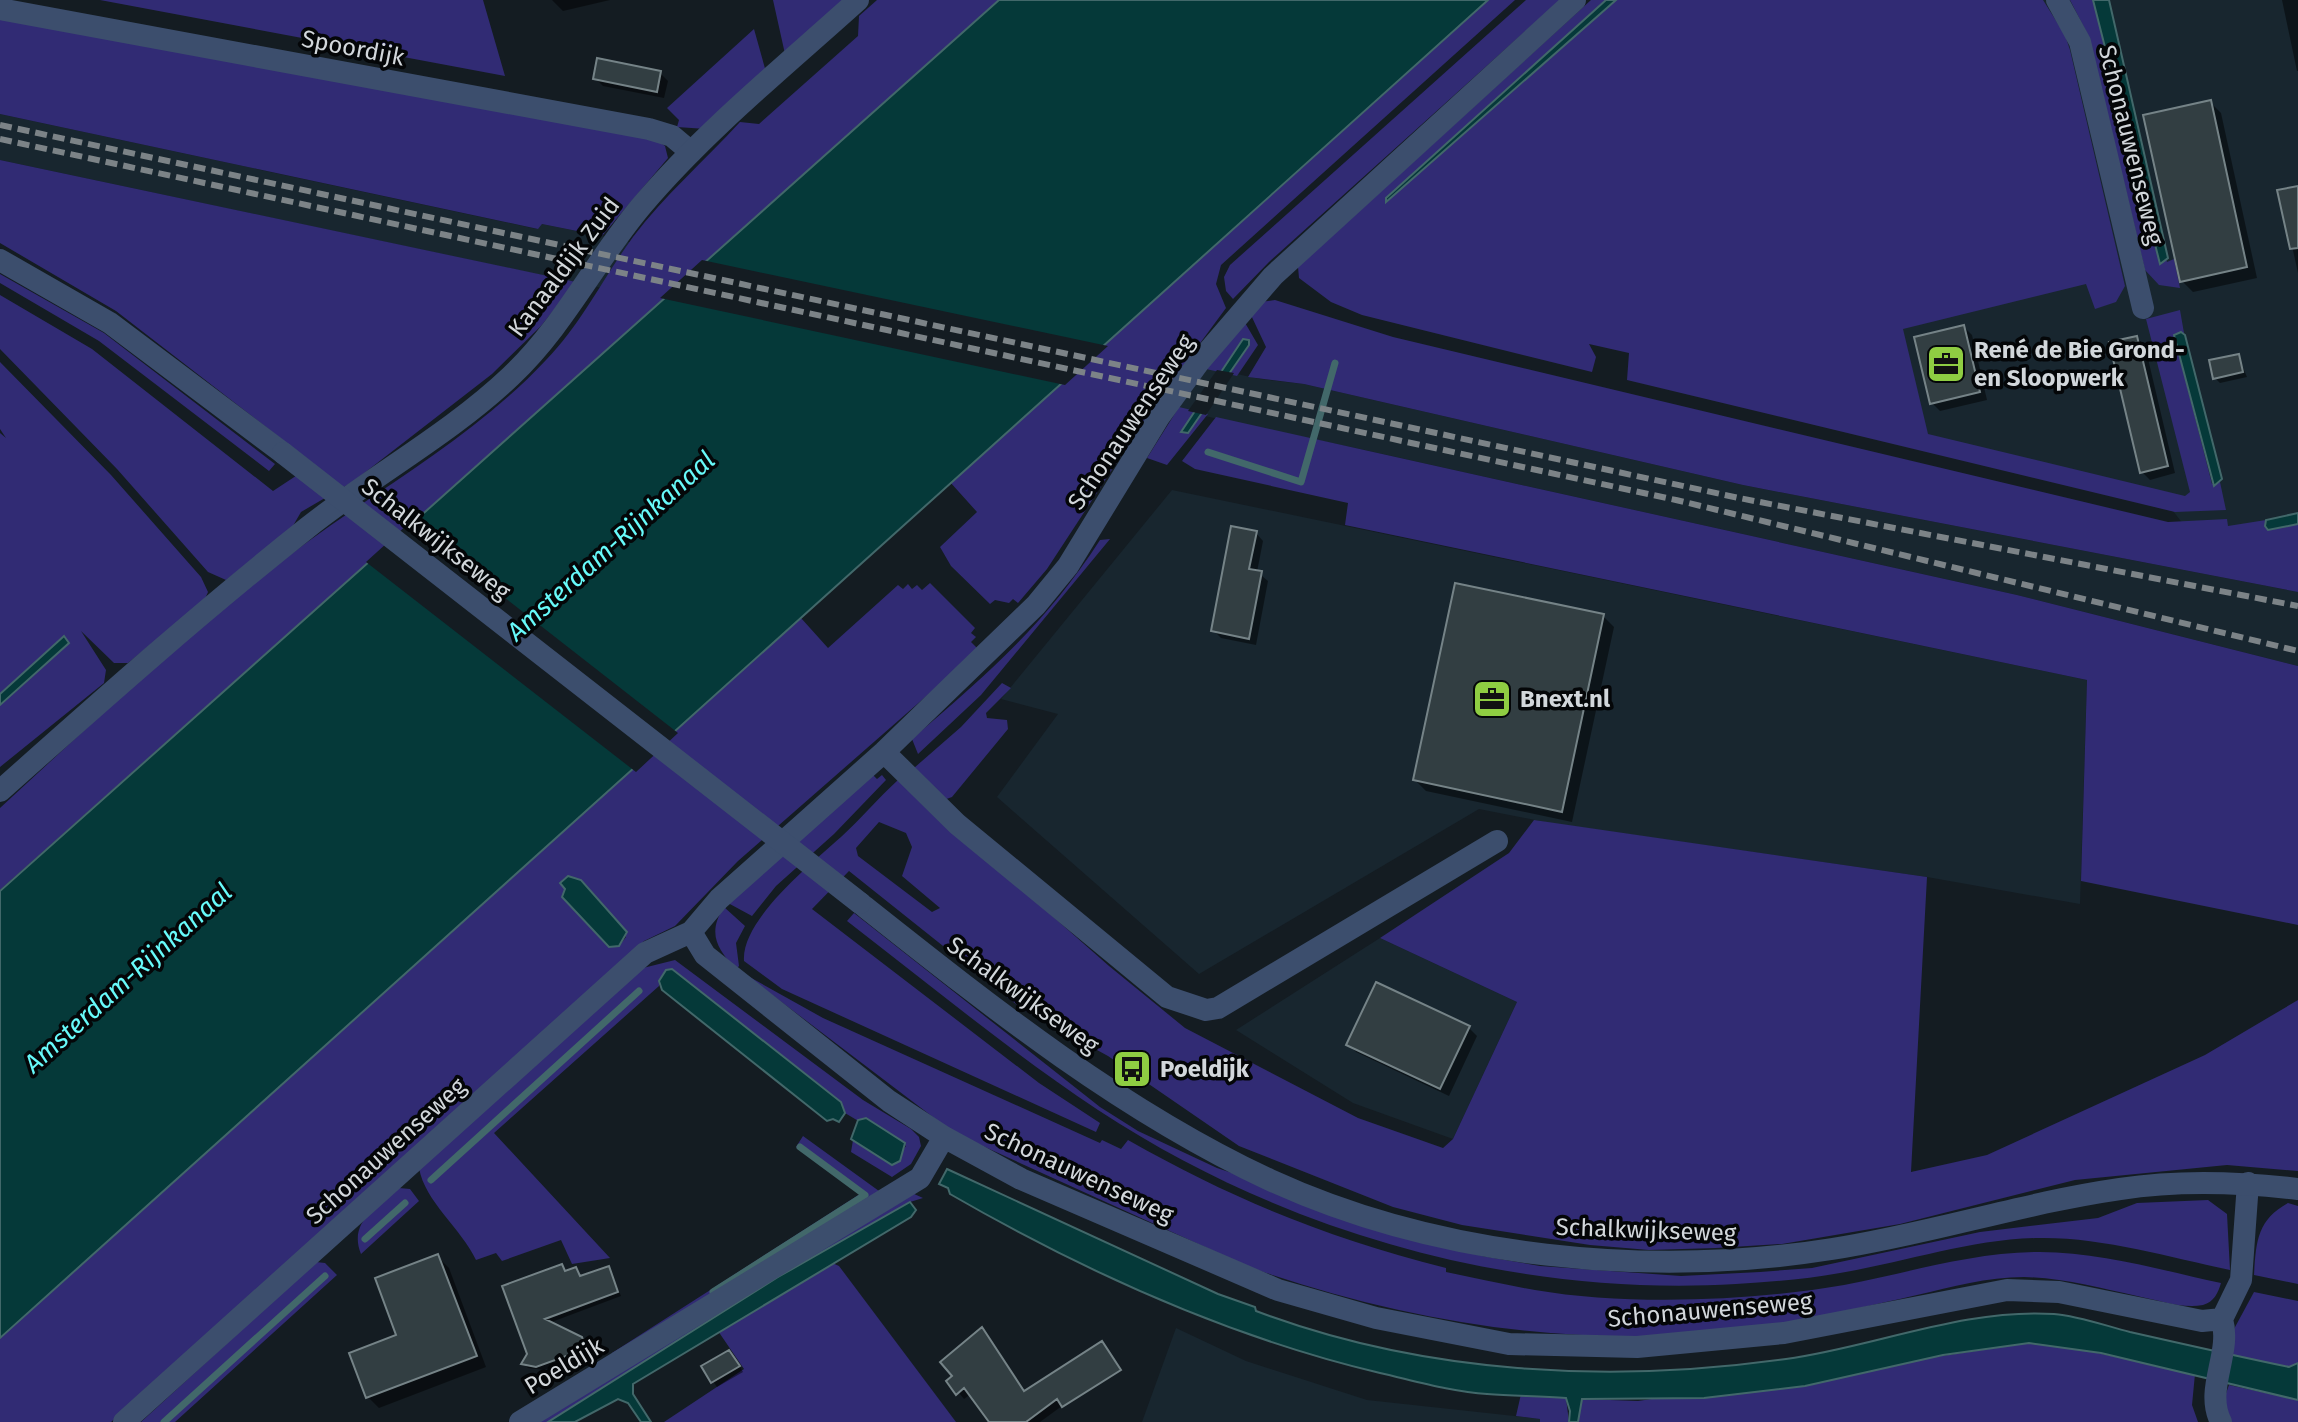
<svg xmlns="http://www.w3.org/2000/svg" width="2298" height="1422" viewBox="0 0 2298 1422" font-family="'Fira Sans',sans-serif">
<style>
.built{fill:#18262f}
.green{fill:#312b74;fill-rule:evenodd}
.water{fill:#053939;stroke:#42686a;stroke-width:2}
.pier{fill:#141c22}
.shadow{fill:#0007}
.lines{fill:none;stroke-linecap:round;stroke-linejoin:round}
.stream{stroke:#42686a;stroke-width:7}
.building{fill:#323e42;stroke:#758387;stroke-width:2}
.minor{stroke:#3c4e6d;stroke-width:22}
.tertiary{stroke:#3c4e6d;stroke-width:22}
.rail{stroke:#7c8387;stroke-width:6;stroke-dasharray:12 6;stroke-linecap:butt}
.tertiary-bridge{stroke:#3c4e6d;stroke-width:22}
.labels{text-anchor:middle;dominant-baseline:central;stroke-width:7;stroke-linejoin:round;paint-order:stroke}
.street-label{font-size:24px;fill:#d2d7db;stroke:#040608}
.poi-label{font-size:24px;font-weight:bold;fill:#d2d7db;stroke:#040608;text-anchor:start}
.water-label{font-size:26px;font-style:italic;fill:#67fafa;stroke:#040608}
</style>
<rect width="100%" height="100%" fill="#141c22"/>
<path class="built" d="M 1989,0 L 2298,0 L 2298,515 L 2233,529 L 2187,529 L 2166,502 L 1903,436 L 1877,309 Z
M 0,114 L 537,229 L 542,224 L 602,236 L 1260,379 L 1304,384 L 1743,485 L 2298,592 L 2298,666 L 2017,595 L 1360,449 L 0,160 Z
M 1172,490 L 2087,680 L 2080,904 L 1927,877 L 1550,823 L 1479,809 L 1199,974 L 997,797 L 1058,714 L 1001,699 Z
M 1380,938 L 1517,1002 L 1453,1139 L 1353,1103 L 1236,1030 Z
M 1176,1328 L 1246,1361 L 1367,1400 L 1541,1419 L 1540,1422 L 1142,1422 Z"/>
<path class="green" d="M 100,0 L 483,0 L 505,76 Z
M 773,0 L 844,0 L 785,54 Z
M 877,0 L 999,0 L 0,890 L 0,808 C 99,717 198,622 306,543 C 387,484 477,434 546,360 C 582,323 603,278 633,237 C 664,196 705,160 740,122 L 759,124 L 858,36 L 859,16 Z
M 1488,0 L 1515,0 L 1221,265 L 1216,284 L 1226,308 L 1153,407 L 1047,569 L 1018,603 L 1013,599 L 1009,603 L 995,600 L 990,604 L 951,566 L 940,547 L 977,512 L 950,482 Z
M 1526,0 L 1560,0 L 1269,262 L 1233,299 L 1226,291 L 1224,277 L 1230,265 Z
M 1591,0 L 1606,0 L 1386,198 L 1386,202 L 1616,0 L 2043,0 L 2065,35 L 2070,50 L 2125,286 L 2116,302 L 2095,309 L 2086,284 L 1903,329 L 1928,434 L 2185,496 L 2190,492 L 2146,319 L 2180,310 L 2184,333 L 2174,335 L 2212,484 L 2220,482 L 2226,510 L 2175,512 L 1627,380 L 1629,353 L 1589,344 L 1596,357 L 1592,372 L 1362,315 L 1331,302 L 1299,278 L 1298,267 Z
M 2070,0 L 2093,0 L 2167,262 L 2174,259 L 2180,288 L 2159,285 L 2145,270 L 2089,37 Z
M 0,17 L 652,137 L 665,146 L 668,158 L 602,236 L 542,224 L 538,229 L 0,114 Z
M 754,29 L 766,72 L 706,129 L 677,127 L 679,120 L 667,108 Z
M 0,160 L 576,282 L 541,326 L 492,374 L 354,481 L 301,512 L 290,531 L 226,580 L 208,572 L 117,469 L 0,349 L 0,295 L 92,349 L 273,491 L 314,464 L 116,311 L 0,243 Z
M 0,274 L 104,333 L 275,464 L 269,471 L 99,341 L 0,283 Z
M 1275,300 L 1393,337 L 2168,522 L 2227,519 L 2228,526 L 2266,520 L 2269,530 L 2298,524 L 2298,592 L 1743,485 L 1304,384 L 1248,377 L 1266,347 L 1250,313 L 1260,302 Z
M 1244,321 L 1258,345 L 1237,376 L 1206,369 Z
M 0,362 L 111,475 L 201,577 L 208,592 L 204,601 L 128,663 L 114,663 L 81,631 L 106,670 L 104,683 L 0,767 L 0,433 L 6,438 L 0,429 Z
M 1179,407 L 1208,414 L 1167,465 L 1147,458 Z
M 1216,417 L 2017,595 L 2298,666 L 2298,925 L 2081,881 L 2087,680 L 1345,525 L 1348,503 L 1195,469 L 1182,461 Z
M 1110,539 L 981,695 L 918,754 L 912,739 C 988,673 1045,625 1100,540 Z
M 930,583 L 975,628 L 971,633 L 976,637 L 971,642 L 979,650 L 738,861 L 675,926 L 644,941 L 111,1422 L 0,1422 L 0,1338 L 801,618 L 828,648 L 898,585 L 903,589 L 908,584 L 912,589 L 917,585 L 922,590 ZM 569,876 L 626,937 L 619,946 L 565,893 Z
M 1002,683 L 1011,688 L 986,713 L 987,718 L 1007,720 L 1008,729 L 952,797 L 941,801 L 914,768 L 961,727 Z
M 872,774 L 877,779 L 882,775 L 886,780 L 834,834 L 776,886 L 752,916 L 728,903 Z
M 898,780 L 1109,966 L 1185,1028 L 1358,1118 L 1443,1148 L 1453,1139 L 1517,1002 L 1380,938 L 1509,853 L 1534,820 L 1927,877 L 1911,1172 L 1987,1155 L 2205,1055 L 2298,1000 L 2298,1171 L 2227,1165 L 2075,1180 L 1900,1224 L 1782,1244 L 1716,1248 L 1649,1250 L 1590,1245 L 1462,1225 L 1393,1207 L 1239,1146 L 1108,1056 L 1022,1009 L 849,871 L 812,909 L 1039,1083 L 1100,1123 L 1096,1132 L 782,989 L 744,961 C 741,920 812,863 841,837 C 861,819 878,798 898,780 ZM 879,822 L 906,833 L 912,847 L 902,876 L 940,908 L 932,912 L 858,856 L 856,848 Z
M 724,907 L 745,926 L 736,943 L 739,966 L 736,969 C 717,949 707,933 724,907 Z
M 854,913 L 1100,1107 L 1138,1131 L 1217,1168 L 1482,1256 L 1540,1266 L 1681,1276 L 1760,1272 L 1812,1268 L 1980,1232 L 2098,1218 L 2137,1203 L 2208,1200 L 2227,1214 L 2230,1270 C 2168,1257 2102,1237 2039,1238 C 1971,1239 1907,1262 1840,1273 C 1807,1279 1771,1282 1736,1284 C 1513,1297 1285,1233 1098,1110 C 1011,1052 930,985 847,921 Z
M 675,960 L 863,1100 L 911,1129 L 919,1137 L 921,1146 L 911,1164 L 892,1177 L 851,1152 L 853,1140 L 892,1165 L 906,1146 L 867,1119 L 860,1122 L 845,1113 L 659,981 L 659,986 L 494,1133 L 610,1258 L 572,1264 L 561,1240 L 502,1261 L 496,1253 L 476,1260 C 461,1228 425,1202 419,1168 L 643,968 Z
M 746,975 L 823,1018 L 1100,1143 L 1102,1140 L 1121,1149 L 1128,1140 C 1236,1201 1326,1237 1446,1268 L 1446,1272 C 1476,1278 1506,1285 1535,1290 C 1627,1306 1753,1301 1844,1285 C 1908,1273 1969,1253 2035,1252 C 2097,1251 2160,1270 2221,1283 C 2218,1293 2214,1302 2203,1305 C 2182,1309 2158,1300 2137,1296 C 2100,1288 2063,1278 2024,1277 C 1987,1277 1952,1287 1917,1295 C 1868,1306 1818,1318 1768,1326 C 1593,1353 1415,1325 1249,1267 L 954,1133 Z
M 803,1136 L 879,1191 L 617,1360 L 612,1353 L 860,1194 L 796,1147 Z
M 399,1188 L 410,1189 L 419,1201 L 361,1254 C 348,1222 377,1207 399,1188 Z
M 912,1193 L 923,1198 L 910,1202 L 548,1422 L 529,1422 Z
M 2288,1203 L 2298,1206 L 2298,1284 L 2254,1275 C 2256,1242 2257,1220 2288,1203 Z
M 828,1261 L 839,1266 L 956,1422 L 664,1422 L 744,1369 L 716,1328 Z
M 316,1262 L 325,1263 L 337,1275 L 175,1422 L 141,1422 Z
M 2254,1292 L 2298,1301 L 2298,1363 L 2289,1367 L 2233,1355 L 2234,1329 Z
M 2029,1343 L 2065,1346 L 2195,1374 L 2192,1405 L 2198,1422 L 1578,1422 L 1582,1399 L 1638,1401 Z
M 2229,1385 L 2298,1400 L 2298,1422 L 2229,1422 L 2223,1402 Z
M 1521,1394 L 1566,1398 L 1569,1422 L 1540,1422 L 1540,1419 L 1516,1416 Z"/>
<path class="water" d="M 999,0 L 1488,0 L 0,1338 L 0,891 Z
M 1606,0 L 1616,0 L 1386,202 L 1386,198 Z
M 2093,0 L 2109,0 L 2168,258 L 2160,264 Z
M 2181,332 L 2185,335 L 2222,479 L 2214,486 L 2174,335 Z
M 1243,339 L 1249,340 L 1249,345 L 1188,433 L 1181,432 Z
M 2298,513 L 2298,524 L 2268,530 L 2265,526 L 2266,520 Z
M 64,636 L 69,643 L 0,705 L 0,694 Z
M 568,876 L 581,880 L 627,932 L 619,946 L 609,947 L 562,897 L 565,889 L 560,883 Z
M 672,969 L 841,1102 L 845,1113 L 839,1122 L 833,1119 L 827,1121 L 662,990 L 659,981 L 666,970 Z
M 866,1118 L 905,1143 L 900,1161 L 892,1165 L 851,1139 L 858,1120 Z
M 947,1169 L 1218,1294 L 1255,1307 L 1256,1311 C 1423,1374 1610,1384 1786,1359 C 1874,1347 1963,1308 2054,1314 C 2079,1316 2106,1326 2130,1332 C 2183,1344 2236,1356 2289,1367 L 2298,1363 L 2298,1400 L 2101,1353 L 2029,1343 L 1943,1355 L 1805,1386 L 1704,1398 L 1582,1399 L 1578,1422 L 1569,1422 L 1570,1411 L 1566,1398 C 1540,1396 1514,1396 1487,1394 C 1452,1392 1415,1381 1380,1373 C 1228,1337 1085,1272 950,1194 L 948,1188 L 939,1184 Z
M 910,1202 L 916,1210 L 911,1217 L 633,1384 L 633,1394 L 651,1422 L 641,1422 L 628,1403 L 618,1399 L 575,1422 L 548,1422 L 778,1277 Z"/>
<path class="pier" d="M 702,260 L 1108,346 L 1065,385 L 660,298 Z
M 1217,370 L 1234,373 L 1206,415 L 1188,411 Z
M 409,523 L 678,733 L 636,772 L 366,562 Z"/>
<path class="shadow" d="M 552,0 L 610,0 L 563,11 Z
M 2282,0 L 2298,0 L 2298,71 L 2297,71 Z
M 660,73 L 668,81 L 664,98 L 603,86 L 595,78 Z
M 2210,102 L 2221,113 L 2257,278 L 2193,292 L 2182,281 Z
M 2298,188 L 2298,273 L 2280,192 Z
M 1964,327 L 1972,335 L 1987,400 L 1940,411 L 1932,403 Z
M 2137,338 L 2145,346 L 2175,473 L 2150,480 L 2142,472 Z
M 2238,356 L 2247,377 L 2220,383 L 2215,378 Z
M 1256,533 L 1263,541 L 1257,572 L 1268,581 L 1256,645 L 1221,638 L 1213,630 Z
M 1603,616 L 1614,627 L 1572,822 L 1426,791 L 1415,780 Z
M 1377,984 L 1469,1028 L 1477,1036 L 1449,1096 L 1356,1052 L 1348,1044 Z
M 438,1257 L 449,1268 L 486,1367 L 379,1408 L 368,1397 Z
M 561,1266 L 567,1272 L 576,1269 L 582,1278 L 609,1268 L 621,1296 L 549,1323 L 581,1339 L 591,1358 L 577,1363 L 572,1360 L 544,1370 L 528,1368 L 524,1364 Z
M 988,1336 L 1026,1392 L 1102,1344 L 1118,1365 L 1040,1422 L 992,1422 L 971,1394 L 964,1399 L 949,1381 Z
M 734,1357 L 743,1372 L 717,1387 L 703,1367 Z"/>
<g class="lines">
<path class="stream" d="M 1208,452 L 1301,482 L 1335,363
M 431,1180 L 639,991
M 365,1239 L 405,1203
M 713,1292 L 865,1195 L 800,1147
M 164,1422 L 325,1276"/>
</g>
<path class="building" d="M 597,58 L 661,71 L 657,92 L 593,79 Z
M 2211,100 L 2247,267 L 2180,282 L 2143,115 Z
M 2298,186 L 2298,248 L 2290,249 L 2277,190 Z
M 1964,325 L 1980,392 L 1930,404 L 1914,337 Z
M 2137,336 L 2168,466 L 2140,473 L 2109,342 Z
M 2239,354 L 2243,372 L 2213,379 L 2209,360 Z
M 1231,526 L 1257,531 L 1249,569 L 1262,571 L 1249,639 L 1211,631 Z
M 1455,583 L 1604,614 L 1562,812 L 1413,780 Z
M 1376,982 L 1470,1026 L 1440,1089 L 1346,1045 Z
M 438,1254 L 477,1356 L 366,1398 L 349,1353 L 396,1335 L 375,1278 Z
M 562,1264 L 565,1271 L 576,1267 L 580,1276 L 609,1266 L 618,1292 L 545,1319 L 582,1337 L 588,1354 L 572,1359 L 566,1356 L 536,1367 L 521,1364 L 527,1354 L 502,1286 Z
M 982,1327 L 1024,1391 L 1102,1341 L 1121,1370 L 1062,1407 L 1057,1399 L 1026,1422 L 989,1422 L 964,1388 L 956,1395 L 946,1381 L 952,1376 L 940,1362 Z
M 729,1350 L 740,1366 L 711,1383 L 701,1366 Z"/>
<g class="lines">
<path class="minor" d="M 2057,0 L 2080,42 L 2143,308
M 0,9 L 649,129 L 672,136 L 691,152
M 884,752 L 957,824 L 1167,997 L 1206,1010 L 1218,1008 L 1497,841
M 691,932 L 705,955 L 889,1101 L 944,1137 L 1021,1179 L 1278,1290 L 1376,1318 L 1509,1344 L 1637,1347 L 1784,1333 L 2007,1290 L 2059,1292 L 2202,1321 L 2222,1319 L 2241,1280 L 2248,1183
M 124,1422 L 645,953 L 691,932 L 719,899 L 884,752 L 1036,605 L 1068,566 L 1159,417 L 1199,362 L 1273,276 L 1575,0
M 520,1422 L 920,1178 L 944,1137
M 2221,1422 C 2204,1389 2232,1354 2222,1319"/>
<path class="tertiary" d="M 0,260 L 110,323 L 283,453
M 0,791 C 101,701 202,611 307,528 C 372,476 450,434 511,376 C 565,325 596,259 643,204 C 707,129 785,66 858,0
M 860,903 C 990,1006 1120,1110 1270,1180 C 1440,1258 1649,1278 1832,1249 C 1929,1234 2023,1203 2120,1189 C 2179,1180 2239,1182 2298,1189"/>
<path class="rail" d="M 0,125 L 1739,498 L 2298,606
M 0,139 L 1676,500 L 2298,651"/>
<path class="tertiary-bridge" d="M 283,453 L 860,903"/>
</g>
<defs>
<symbol id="office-square" viewBox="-11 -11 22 22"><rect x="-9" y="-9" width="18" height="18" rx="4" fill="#8fcd42" stroke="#040608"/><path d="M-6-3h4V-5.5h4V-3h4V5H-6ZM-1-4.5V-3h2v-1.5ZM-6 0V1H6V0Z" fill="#111"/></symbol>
<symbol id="bus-square" viewBox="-11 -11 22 22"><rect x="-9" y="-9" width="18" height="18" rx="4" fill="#8fcd42" stroke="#040608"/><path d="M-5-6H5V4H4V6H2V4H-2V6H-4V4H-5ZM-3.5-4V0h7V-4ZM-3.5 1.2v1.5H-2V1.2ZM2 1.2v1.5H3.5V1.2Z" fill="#111"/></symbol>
</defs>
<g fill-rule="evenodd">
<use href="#office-square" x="1924" y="342" width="44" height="44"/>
<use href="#office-square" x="1470" y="677" width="44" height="44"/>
<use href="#bus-square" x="1110" y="1047" width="44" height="44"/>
</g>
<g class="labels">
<g class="street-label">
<text transform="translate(353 48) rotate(11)">Spoordijk</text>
<text transform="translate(2131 145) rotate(76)">Schonauwenseweg</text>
<text transform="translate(564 267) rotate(-53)">Kanaaldijk Zuid</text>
<text transform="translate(1131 422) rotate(-56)">Schonauwenseweg</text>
<text transform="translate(436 539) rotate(38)">Schalkwijkseweg</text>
<text transform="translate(1023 995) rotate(36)">Schalkwijkseweg</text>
<text transform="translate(386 1151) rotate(-42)">Schonauwenseweg</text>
<text transform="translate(1079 1173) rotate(25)">Schonauwenseweg</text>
<text transform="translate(1646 1230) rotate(2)">Schalkwijkseweg</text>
<text transform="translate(1710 1310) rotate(-5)">Schonauwenseweg</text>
<text transform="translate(564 1366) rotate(-31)">Poeldijk</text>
</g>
<g class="poi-label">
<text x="1974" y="350">René de Bie Grond-<tspan x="1974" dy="28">en Sloopwerk</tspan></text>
<text x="1520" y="699">Bnext.nl</text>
<text x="1160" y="1069">Poeldijk</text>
</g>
<g class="water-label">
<text transform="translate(611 546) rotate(-42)">Amsterdam-Rijnkanaal</text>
<text transform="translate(128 978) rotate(-42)">Amsterdam-Rijnkanaal</text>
</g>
</g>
</svg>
